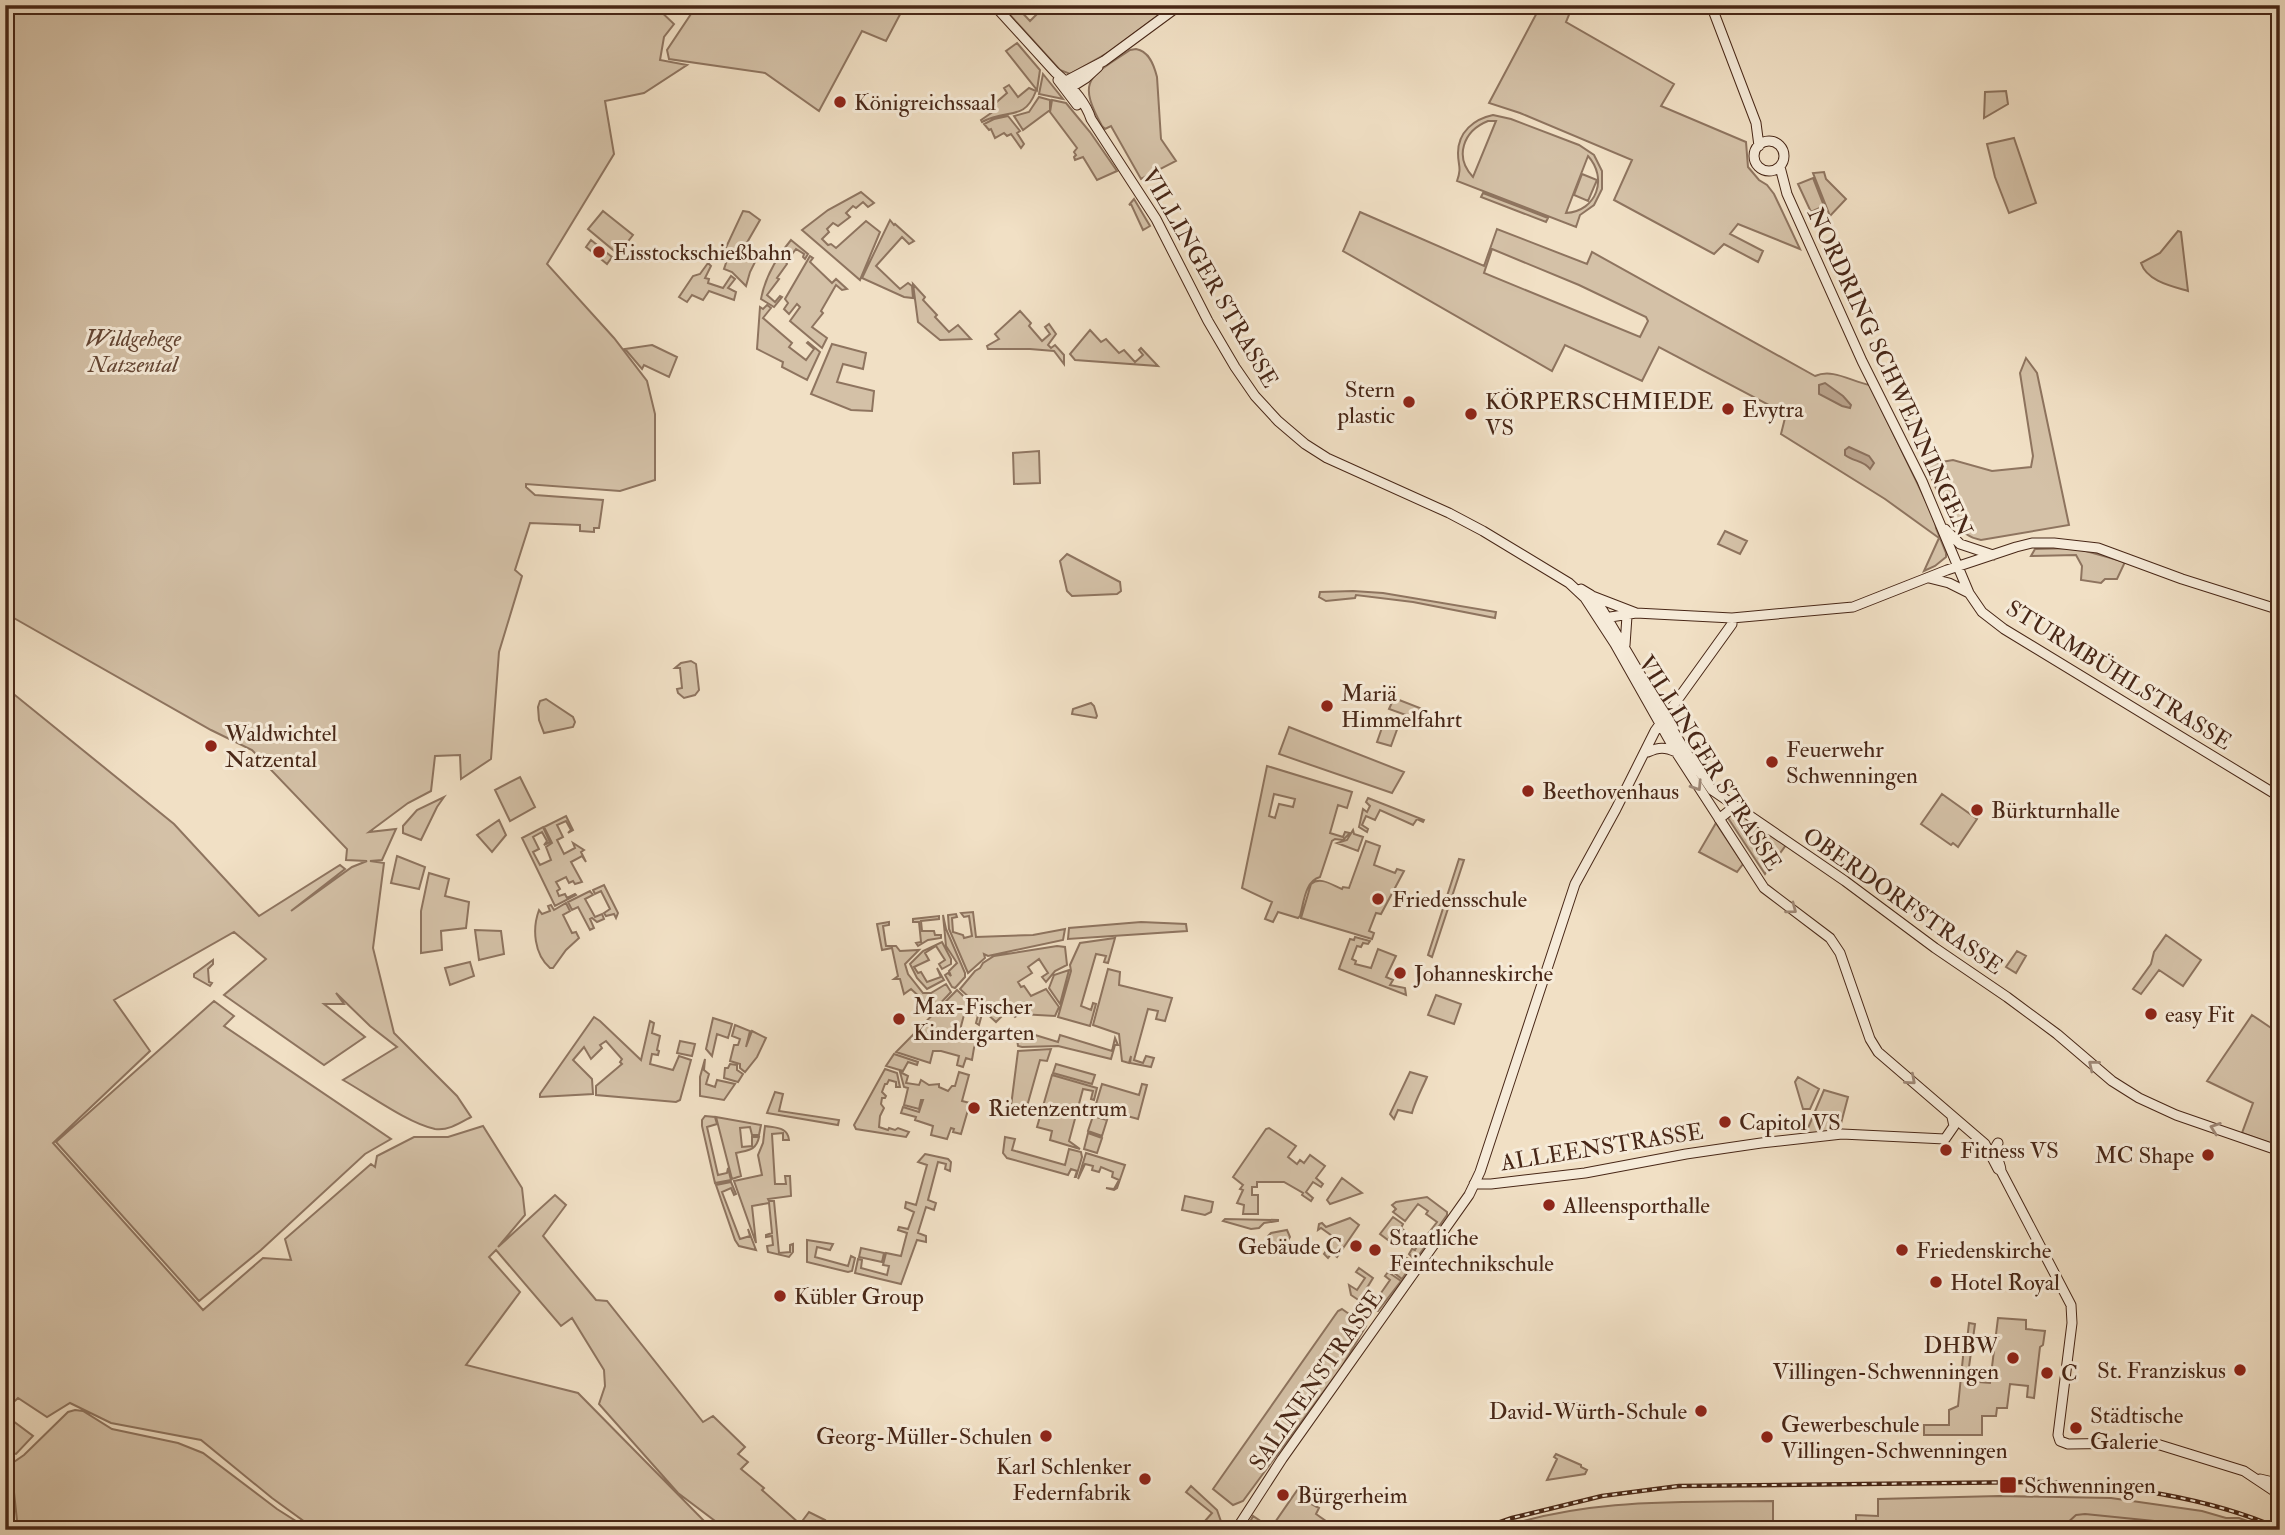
<svg xmlns="http://www.w3.org/2000/svg" width="2285" height="1535" viewBox="0 0 2285 1535" font-family="'IM FELL Double Pica',serif">
<style>
.green{fill:#d4c1a7;stroke:#8e745f;stroke-width:2;fill-rule:evenodd}
.water{fill:#b8a18a;stroke:#8b705c;stroke-width:2}
.lines{fill:none;stroke-linecap:round;stroke-linejoin:round}
.stream{stroke:#8b705c;stroke-width:2}
.secondary-tunnel{stroke:#cfbba2;stroke-width:9;stroke-dasharray:9 4.5;stroke-linecap:butt}
.secondary-casing{stroke:#482717;stroke-width:11}
.secondary{stroke:#f6ebd9;stroke-width:9}
.rail-casing{stroke:#482717;stroke-width:4.5}
.rail{stroke:#f6ebd9;stroke-width:2;stroke-dasharray:5;stroke-linecap:butt}
.oneway{stroke:#9f8978}
.poi-dot{fill:#8f2418;stroke:#f6ebd9;stroke-width:2.5}
.labels{text-anchor:middle;dominant-baseline:central;stroke-width:6;stroke-linejoin:round;paint-order:stroke}
.poi-label{font-size:23px;fill:#482717;stroke:#f6ebd9;text-anchor:start}
.street-label{font-size:23px;fill:#482717;stroke:#f6ebd9}
.park-label{font-size:23px;font-style:italic;fill:#644634;stroke:#f6ebd9}
</style>
<rect width="100%" height="100%" fill="#f1e0c5"/>
<filter id="stains"><feTurbulence type="fractalNoise" baseFrequency=".00286" numOctaves="4"/><feColorMatrix values="0 0 0 0 .2 0 0 0 0 .09 0 0 0 0 .02 0 0 0 .5 -.17"/></filter>
<radialGradient id="worn" r=".72"><stop offset=".6" stop-color="#630" stop-opacity="0"/><stop offset="1" stop-color="#630" stop-opacity=".3"/></radialGradient>
<path class="green" d="M 5,5 L 654,5 L 674,24 L 664,37 L 660,60 L 687,65 L 644,93 L 605,101 L 614,154 L 547,264 L 614,338 L 647,381 L 655,414 L 655,480 L 620,491 L 526,484 L 526,487 L 535,495 L 603,500 L 599,528 L 594,528 L 594,532 L 580,531 L 580,525 L 530,523 L 515,570 L 522,576 L 499,652 L 491,759 L 461,779 L 460,755 L 435,756 L 431,791 L 408,803 L 369,832 L 396,829 L 382,860 L 370,861 L 384,863 L 373,948 L 394,1033 L 457,1096 L 471,1117 C 460,1123 448,1131 435,1129 C 409,1124 368,1094 343,1080 L 397,1047 L 370,1026 L 336,993 L 344,1004 L 324,1004 L 365,1037 L 324,1065 L 224,995 L 266,959 L 234,932 L 114,1000 L 150,1051 L 53,1143 L 203,1310 L 263,1258 L 291,1260 L 285,1239 L 371,1164 L 375,1167 L 377,1156 L 414,1137 L 448,1137 L 483,1126 L 522,1188 L 525,1215 L 498,1247 L 555,1195 L 566,1205 L 543,1236 L 596,1300 L 607,1301 L 703,1422 L 713,1416 L 745,1447 L 738,1454 L 748,1462 L 741,1469 L 764,1488 L 762,1490 L 800,1524 L 809,1512 L 825,1520 L 819,1530 L 727,1530 L 678,1493 L 599,1404 L 605,1386 L 604,1370 L 572,1318 L 561,1326 L 496,1250 L 489,1257 L 520,1292 L 466,1365 L 578,1393 L 713,1530 L 316,1530 L 272,1498 L 201,1440 L 111,1423 L 70,1403 L 47,1417 L 18,1398 L 5,1410 L 5,687 L 174,824 L 259,916 L 340,865 L 345,869 L 291,911 L 352,867 L 367,861 L 346,860 L 347,849 L 252,750 L 211,730 L 5,613 Z
M 697,5 L 905,5 L 886,41 L 862,31 L 819,111 L 765,73 L 669,59 L 667,50 Z
M 1001,5 L 1015,5 L 1030,21 L 1046,5 L 1172,5 L 1111,51 L 1070,74 L 1060,70 Z
M 1541,5 L 1573,5 L 1566,22 L 1674,84 L 1661,106 L 1746,142 L 1748,167 L 1759,180 L 1767,185 L 1774,194 L 1800,249 L 1738,224 L 1730,234 L 1763,251 L 1758,262 L 1724,244 L 1714,254 L 1614,200 L 1632,160 L 1520,113 L 1489,103 Z
M 1017,43 L 1040,70 L 1037,90 L 1006,51 Z
M 1136,49 C 1149,51 1154,65 1157,77 L 1161,139 L 1176,161 L 1141,179 L 1111,126 L 1105,129 L 1102,126 C 1076,79 1090,77 1130,50 Z
M 1043,74 L 1063,99 L 1039,94 Z
M 1009,85 L 1018,97 L 1029,88 L 1036,91 C 1024,122 1008,108 982,122 L 981,120 L 994,111 L 991,107 L 1007,93 L 1004,88 Z
M 2006,91 L 2008,104 L 1984,118 L 1985,92 Z
M 1039,97 L 1050,100 L 1050,110 L 1023,130 L 1014,116 L 1029,112 Z
M 1052,100 L 1066,103 L 1090,132 L 1117,171 L 1097,180 L 1083,157 L 1075,160 L 1074,157 L 1076,155 L 1074,152 L 1077,148 L 1050,112 Z
M 1493,115 L 1511,119 L 1579,145 L 1594,155 L 1602,171 L 1602,189 L 1594,205 L 1580,215 L 1576,227 L 1457,181 C 1462,167 1458,166 1458,153 C 1458,132 1474,119 1493,115 ZM 1488,121 L 1496,121 L 1473,177 C 1454,157 1463,131 1488,121 ZM 1588,156 C 1608,178 1597,211 1566,213 Z
M 1008,116 L 1020,131 L 1017,133 L 1024,144 L 1021,148 L 1011,134 L 1007,136 L 1004,133 L 995,138 L 991,129 L 989,130 L 984,124 L 994,119 Z
M 2014,138 L 2036,203 L 2009,213 L 1995,177 L 1987,144 Z
M 1824,172 L 1826,179 L 1846,199 L 1830,216 L 1813,173 Z
M 1582,174 L 1597,180 L 1588,201 L 1574,195 Z
M 1813,178 L 1824,206 L 1811,212 L 1798,184 Z
M 861,192 L 874,203 L 868,207 L 863,202 L 856,208 L 853,206 L 846,213 L 850,217 L 838,226 L 833,223 L 827,229 L 829,232 L 822,239 L 828,245 L 831,244 L 836,248 L 866,221 L 880,232 L 860,280 L 802,230 L 828,210 Z
M 1483,193 L 1548,218 L 1546,222 L 1481,197 Z
M 1134,199 L 1150,226 L 1143,230 L 1131,204 L 1129,205 Z
M 603,211 L 633,235 L 618,254 L 588,229 Z
M 743,211 L 749,212 L 760,220 L 741,253 L 760,252 L 750,272 L 746,286 L 732,272 L 724,269 L 727,260 L 722,256 Z
M 1360,212 L 1484,266 L 1497,229 L 1587,264 L 1592,252 L 1815,376 C 1833,368 1852,382 1870,385 L 1935,520 L 1936,528 L 1946,553 L 1946,557 L 1935,566 L 1924,571 L 1939,538 L 1885,499 L 1781,434 L 1786,414 L 1659,347 L 1642,381 L 1565,345 L 1552,371 L 1343,251 ZM 1492,249 L 1579,285 L 1646,317 L 1648,321 L 1640,337 L 1484,273 Z
M 890,220 L 894,225 L 895,224 L 914,241 L 909,244 L 902,237 L 876,266 L 900,289 L 908,283 L 912,286 L 913,298 L 904,297 L 862,278 Z
M 2178,231 L 2181,232 L 2188,291 C 2171,286 2147,281 2141,263 L 2160,253 Z
M 591,240 L 612,257 L 607,264 L 586,247 Z
M 791,240 L 808,254 L 805,259 L 803,257 L 804,254 L 796,249 L 786,262 L 787,264 L 777,278 L 779,279 L 767,295 L 775,302 L 780,296 L 782,297 L 774,307 L 761,299 C 765,277 777,257 791,240 Z
M 810,256 L 813,258 L 810,262 L 832,283 L 836,279 L 847,289 L 842,290 L 836,285 L 821,311 L 823,313 L 812,327 L 827,338 L 822,348 L 790,321 L 800,307 L 797,304 L 789,314 L 784,309 L 788,303 L 785,299 Z
M 708,263 L 711,266 L 705,278 L 709,279 L 708,283 L 723,288 L 731,276 L 735,279 L 728,288 L 736,292 L 734,300 L 709,291 L 703,300 L 692,295 L 687,302 L 679,297 L 693,276 L 700,274 Z
M 913,284 L 925,297 L 923,300 L 937,315 L 935,317 L 949,332 L 958,325 L 971,339 L 940,340 L 918,322 Z
M 767,305 L 771,308 L 763,318 L 792,343 L 789,347 L 806,360 L 814,349 L 807,343 L 808,342 L 820,352 L 807,380 L 782,367 L 783,362 L 757,349 L 760,307 L 763,309 Z
M 1020,311 L 1031,323 L 1029,326 L 1042,341 L 1050,334 L 1045,327 L 1049,324 L 1056,334 L 1048,345 L 1051,348 L 1055,345 L 1064,355 L 1064,364 L 1054,351 L 1030,349 L 988,349 L 987,346 L 999,339 L 995,334 Z
M 1090,330 L 1101,342 L 1106,339 L 1119,353 L 1124,350 L 1135,362 L 1143,355 L 1139,350 L 1141,348 L 1158,366 L 1075,360 L 1070,354 Z
M 832,344 L 866,353 L 863,369 L 843,364 L 837,382 L 874,391 L 872,411 L 851,410 L 811,394 Z
M 652,345 L 677,357 L 669,377 L 644,365 L 642,369 L 625,349 Z
M 2026,358 L 2037,373 L 2069,525 L 1981,540 C 1949,534 1941,497 1928,470 L 1930,464 L 1953,460 L 1992,471 L 2031,467 L 2033,456 L 2020,373 Z
M 1039,451 L 1040,483 L 1014,484 L 1013,453 Z
M 1725,531 L 1747,541 L 1740,554 L 1718,544 Z
M 2075,548 L 2125,562 L 2117,579 L 2105,579 L 2101,583 L 2081,580 L 2082,566 L 2076,555 L 2031,556 L 2035,549 Z
M 1067,554 L 1120,582 L 1121,591 L 1117,594 L 1072,596 L 1067,591 L 1060,561 Z
M 1353,591 L 1383,593 L 1496,612 L 1495,618 L 1413,602 L 1356,595 L 1355,598 L 1326,601 L 1319,597 L 1320,592 Z
M 691,661 L 696,664 L 699,690 L 695,695 L 684,698 L 678,693 L 677,689 L 682,688 L 680,668 L 675,668 L 681,663 Z
M 1394,698 L 1420,708 L 1417,719 L 1389,709 Z
M 546,699 L 573,717 L 575,722 L 573,727 L 544,733 L 539,720 L 538,707 L 540,701 Z
M 1091,703 L 1094,706 L 1097,716 L 1096,718 L 1072,714 L 1073,709 Z
M 1385,719 L 1399,724 L 1391,746 L 1377,742 Z
M 1289,727 L 1404,772 L 1392,793 L 1279,754 Z
M 1267,766 L 1352,792 L 1347,808 L 1338,805 L 1330,833 L 1343,837 L 1345,832 L 1350,833 L 1343,840 L 1335,839 L 1332,841 L 1320,877 C 1305,881 1304,902 1300,916 L 1298,918 L 1278,912 L 1273,922 L 1265,919 L 1272,902 L 1242,888 ZM 1274,794 L 1295,799 L 1293,807 L 1279,804 L 1275,818 L 1269,816 Z
M 520,777 L 535,807 L 510,821 L 495,790 Z
M 1942,794 L 1977,819 L 1958,847 L 1953,843 L 1951,845 L 1921,824 Z
M 444,797 L 437,807 L 421,840 L 403,833 L 403,826 L 417,810 Z
M 1368,798 L 1424,820 L 1423,822 L 1417,819 L 1413,825 L 1380,810 L 1375,820 L 1366,816 L 1362,825 L 1368,829 L 1367,832 L 1359,827 L 1363,809 L 1367,812 L 1370,806 L 1366,802 Z
M 1734,810 L 1786,845 L 1765,874 L 1728,818 Z
M 566,816 L 573,830 L 568,833 L 571,830 L 566,821 L 557,825 L 563,837 L 557,840 L 564,854 L 575,848 L 573,843 L 584,850 L 581,852 L 586,862 L 582,856 L 571,862 L 582,882 L 575,884 L 573,881 L 569,883 L 566,877 L 556,882 L 560,889 L 557,891 L 559,896 L 565,894 L 567,898 L 575,894 L 576,895 L 555,906 L 522,838 L 543,827 L 550,842 L 544,845 L 547,841 L 542,832 L 533,837 L 539,849 L 533,852 L 540,865 L 551,860 L 546,847 L 552,843 L 544,827 Z
M 499,820 L 506,835 L 492,852 L 477,835 Z
M 1716,823 L 1743,864 L 1737,872 L 1699,852 Z
M 1353,830 L 1354,834 L 1363,837 L 1358,851 L 1337,843 L 1347,840 Z
M 1366,841 L 1380,846 L 1374,865 L 1395,873 L 1397,869 L 1404,871 L 1381,914 L 1376,913 L 1369,931 L 1374,933 L 1372,939 L 1301,918 L 1311,884 C 1320,876 1332,885 1342,889 L 1343,887 L 1349,888 Z
M 397,856 L 425,867 L 419,889 L 391,883 Z
M 1459,859 L 1464,860 L 1432,957 L 1428,955 Z
M 429,873 L 449,879 L 445,896 L 469,902 L 466,928 L 441,931 L 442,950 L 421,953 L 421,911 Z
M 604,885 L 618,913 L 616,918 L 614,914 L 606,916 L 604,913 L 610,909 L 601,891 L 595,894 L 593,890 Z
M 590,891 L 593,895 L 585,899 L 595,917 L 602,914 L 604,919 L 597,922 L 592,918 L 590,919 L 594,928 L 590,930 L 578,907 L 572,910 L 568,902 Z
M 566,903 L 570,911 L 563,915 L 572,933 L 576,932 L 579,938 L 566,950 L 553,968 L 550,968 C 534,954 532,929 539,910 L 542,914 L 550,911 L 548,906 L 551,905 L 554,910 Z
M 973,912 L 976,937 L 1033,935 L 1065,929 L 1063,940 L 988,956 L 984,954 L 985,958 L 968,973 L 949,929 L 948,915 L 956,914 L 957,917 L 952,918 L 953,932 L 963,935 L 964,938 L 972,936 L 969,916 L 964,917 L 961,913 Z
M 943,915 L 946,929 L 965,973 L 965,977 L 955,988 L 952,987 L 945,975 L 948,973 L 951,976 L 949,971 L 957,963 L 946,946 Z
M 939,916 L 939,919 L 921,921 L 922,931 L 934,931 L 935,935 L 941,935 L 941,938 L 928,940 L 918,946 L 916,943 L 921,942 L 919,922 L 913,922 L 913,919 Z
M 889,922 L 889,925 L 883,926 L 886,946 L 896,946 L 900,951 L 919,950 L 905,964 L 908,974 L 923,993 L 931,993 L 946,984 L 951,992 L 934,1010 L 911,989 L 904,994 L 900,979 L 894,979 L 898,976 L 892,948 L 882,950 L 877,924 Z
M 1141,922 L 1186,924 L 1187,931 L 1068,939 L 1069,928 Z
M 475,930 L 501,931 L 504,954 L 479,960 Z
M 2166,935 L 2201,960 L 2183,986 L 2159,970 L 2141,994 L 2133,989 L 2151,964 L 2154,952 Z
M 1355,937 L 1370,941 L 1368,944 L 1363,943 L 1361,947 L 1357,946 L 1352,959 L 1356,961 L 1355,964 L 1371,968 L 1378,949 L 1396,956 L 1386,977 L 1393,980 L 1390,985 L 1405,988 L 1406,995 L 1339,969 L 1350,939 L 1354,940 Z
M 1115,938 L 1108,963 L 1104,962 L 1106,956 L 1096,954 L 1081,1006 L 1091,1010 L 1093,1003 L 1096,1004 L 1090,1026 L 1058,1017 L 1071,971 L 1070,965 L 1080,943 Z
M 942,942 L 951,959 L 951,964 L 942,969 L 939,964 L 945,960 L 936,946 L 925,953 L 929,960 L 914,967 L 918,973 L 921,972 L 927,982 L 941,977 L 937,968 L 944,980 L 927,989 L 917,978 L 910,964 L 923,951 Z
M 1057,946 L 1065,947 L 1067,965 L 1055,971 L 1046,982 L 1042,977 L 1048,973 L 1039,959 L 1028,967 L 1032,973 L 1018,982 L 1021,987 L 1024,986 L 1031,996 L 1046,989 L 1059,1007 L 1055,1016 L 1020,1014 L 1015,1017 L 1008,1010 L 996,1022 L 960,989 L 975,971 L 980,968 L 983,963 L 994,956 Z
M 2017,951 L 2026,956 L 2016,973 L 2006,967 Z
M 213,960 L 213,964 L 208,969 L 209,982 L 212,983 L 210,986 L 194,977 L 194,974 Z
M 470,962 L 474,976 L 450,985 L 445,968 Z
M 1108,969 L 1120,972 L 1119,985 L 1172,998 L 1165,1021 L 1156,1019 L 1158,1011 L 1148,1009 L 1134,1060 L 1143,1063 L 1146,1056 L 1154,1058 L 1151,1067 L 1130,1063 L 1131,1056 L 1129,1063 L 1122,1061 L 1119,1034 L 1093,1025 Z
M 1069,970 L 1060,1004 L 1049,988 L 1054,975 Z
M 957,990 L 982,1014 L 979,1025 L 976,1023 L 978,1015 L 965,1011 L 959,1034 L 978,1038 L 974,1048 L 972,1060 L 966,1058 L 963,1067 L 957,1065 L 959,1056 L 941,1051 L 933,1051 L 930,1063 L 896,1052 Z
M 1436,995 L 1461,1004 L 1454,1024 L 1428,1015 Z
M 214,1001 L 234,1016 L 224,1026 L 391,1139 L 365,1154 L 261,1250 L 199,1301 L 56,1142 Z
M 2252,1015 L 2280,1034 L 2280,1147 L 2242,1133 L 2253,1103 L 2207,1081 Z
M 594,1017 L 600,1021 L 641,1060 L 650,1021 L 654,1023 L 652,1033 L 660,1036 L 657,1050 L 659,1051 L 658,1055 L 652,1054 L 650,1064 L 673,1070 L 679,1056 L 691,1060 L 680,1100 L 676,1102 L 596,1095 L 596,1086 L 622,1064 L 620,1062 L 622,1059 L 606,1041 L 600,1045 L 602,1048 L 591,1059 L 584,1047 L 573,1060 L 592,1079 L 593,1094 L 540,1097 L 540,1094 Z
M 713,1018 L 732,1024 L 728,1038 L 717,1034 L 712,1056 L 706,1049 Z
M 735,1025 L 750,1031 L 746,1047 L 752,1031 L 766,1038 L 757,1057 L 745,1072 L 740,1068 L 740,1064 L 730,1061 L 734,1045 L 738,1045 L 740,1039 L 732,1036 Z
M 1022,1031 L 1058,1042 L 1060,1035 L 1112,1051 L 1115,1038 L 1118,1045 L 1115,1045 L 1111,1059 L 1058,1046 L 1022,1047 L 1018,1046 L 1017,1039 L 1020,1039 Z
M 680,1041 L 695,1044 L 692,1056 L 677,1053 Z
M 1051,1049 L 1047,1061 L 1040,1060 L 1026,1110 L 1011,1106 L 1018,1051 Z
M 894,1054 L 918,1062 L 917,1065 L 908,1062 L 903,1071 L 886,1066 Z
M 705,1059 L 704,1070 L 709,1074 L 706,1084 L 715,1087 L 717,1080 L 735,1084 L 724,1100 L 700,1096 L 700,1077 Z
M 730,1064 L 737,1065 L 737,1070 L 743,1074 L 738,1082 L 724,1078 L 725,1068 L 728,1068 Z
M 1056,1064 L 1095,1075 L 1092,1084 L 1053,1073 Z
M 885,1069 L 897,1073 L 900,1087 L 896,1087 L 896,1082 L 889,1080 L 887,1084 L 885,1084 L 882,1092 L 886,1096 L 885,1098 L 882,1098 L 881,1104 L 884,1108 L 880,1116 L 879,1127 L 888,1130 L 889,1128 L 895,1130 L 898,1128 L 909,1132 L 906,1137 L 856,1129 L 854,1125 Z
M 900,1072 L 908,1076 L 906,1083 L 919,1085 L 921,1080 L 929,1085 L 939,1084 L 939,1087 L 948,1091 L 952,1086 L 955,1086 L 959,1072 L 969,1075 L 962,1101 L 970,1103 L 961,1134 L 953,1132 L 954,1129 L 951,1128 L 947,1139 L 931,1135 L 933,1126 L 915,1120 L 916,1117 L 901,1113 L 903,1107 L 919,1112 L 923,1100 L 921,1100 L 919,1109 L 904,1105 L 908,1088 L 904,1087 Z
M 1410,1072 L 1427,1077 C 1422,1089 1415,1101 1412,1113 L 1398,1110 L 1394,1119 L 1390,1114 Z
M 1052,1075 L 1097,1088 L 1094,1100 L 1091,1099 L 1093,1091 L 1083,1089 L 1069,1141 L 1080,1149 L 1050,1140 L 1052,1131 L 1037,1127 Z
M 1798,1077 L 1819,1089 L 1810,1109 L 1803,1109 L 1795,1082 Z
M 1102,1084 L 1139,1095 L 1142,1084 L 1147,1085 L 1138,1119 L 1109,1111 L 1107,1118 L 1093,1114 Z
M 1824,1090 L 1848,1097 L 1839,1131 L 1805,1135 Z
M 775,1092 L 783,1094 L 779,1111 L 839,1120 L 838,1125 L 767,1113 Z
M 705,1116 L 715,1117 L 717,1124 L 707,1127 L 718,1175 L 727,1173 L 728,1168 L 731,1180 L 715,1183 L 702,1126 L 702,1120 Z
M 1093,1116 L 1107,1120 L 1102,1136 L 1088,1131 Z
M 716,1117 L 761,1125 L 759,1135 L 752,1135 L 750,1127 L 740,1128 L 742,1147 L 752,1146 L 752,1137 L 759,1137 C 756,1151 748,1150 736,1153 L 741,1176 L 732,1179 Z
M 765,1126 C 776,1128 788,1127 789,1140 L 783,1140 L 783,1133 L 772,1134 L 775,1184 L 786,1184 L 785,1176 L 790,1176 L 791,1196 L 768,1199 L 769,1201 L 774,1201 L 779,1253 L 790,1252 L 790,1245 L 793,1244 L 793,1252 L 789,1257 L 768,1252 L 767,1246 L 773,1245 L 772,1236 L 766,1237 L 766,1235 L 772,1233 L 769,1203 L 752,1206 L 756,1243 L 734,1181 L 762,1175 L 758,1155 L 763,1143 Z
M 1269,1128 L 1296,1146 L 1288,1157 L 1297,1164 L 1300,1160 L 1304,1163 L 1310,1155 L 1325,1166 L 1316,1178 L 1323,1184 L 1321,1187 L 1313,1182 L 1306,1192 L 1313,1198 L 1311,1201 L 1302,1195 L 1303,1193 L 1284,1182 L 1257,1182 L 1257,1187 L 1252,1187 L 1252,1195 L 1258,1195 L 1258,1214 L 1243,1214 L 1244,1205 L 1237,1203 L 1243,1190 L 1240,1189 L 1243,1185 L 1233,1177 L 1266,1129 Z
M 1088,1133 L 1102,1138 L 1097,1153 L 1084,1149 Z
M 1005,1137 L 1015,1139 L 1012,1150 L 1065,1165 L 1069,1149 L 1081,1152 L 1082,1157 L 1076,1177 L 1075,1177 L 1077,1171 L 1071,1169 L 1068,1175 L 1007,1158 L 1003,1153 Z
M 1086,1153 L 1125,1165 L 1117,1188 L 1114,1190 L 1106,1188 L 1114,1189 L 1119,1180 L 1112,1177 L 1113,1172 L 1101,1167 L 1099,1172 L 1092,1170 L 1093,1166 L 1085,1164 L 1078,1179 Z
M 925,1154 L 948,1159 L 951,1162 L 950,1171 L 945,1169 L 946,1164 L 938,1162 L 928,1200 L 936,1203 L 934,1210 L 926,1207 L 918,1233 L 926,1236 L 926,1242 L 917,1240 L 901,1284 L 855,1273 L 858,1259 L 862,1260 L 861,1268 L 887,1275 L 889,1266 L 883,1265 L 886,1253 L 901,1256 L 907,1233 L 898,1230 L 899,1227 L 908,1229 L 914,1212 L 905,1208 L 906,1202 L 916,1205 L 927,1165 L 918,1162 Z
M 1342,1178 L 1362,1193 L 1330,1204 L 1327,1200 Z
M 731,1182 L 736,1194 L 734,1195 L 731,1188 L 722,1192 L 740,1239 L 750,1236 L 748,1229 L 756,1250 L 739,1246 L 735,1240 L 716,1185 Z
M 1185,1196 L 1213,1202 L 1211,1212 L 1205,1215 L 1182,1210 Z
M 1427,1197 L 1447,1212 L 1447,1215 L 1432,1236 L 1428,1234 L 1437,1222 L 1426,1214 L 1428,1211 L 1418,1204 L 1405,1221 L 1393,1212 L 1396,1209 L 1392,1205 L 1396,1202 Z
M 1393,1217 L 1403,1224 L 1401,1228 L 1417,1240 L 1422,1235 L 1431,1239 L 1415,1260 L 1409,1254 L 1412,1249 L 1415,1250 L 1419,1242 L 1400,1229 L 1395,1236 L 1392,1234 L 1388,1240 L 1380,1234 Z
M 1350,1218 L 1359,1225 L 1337,1257 L 1332,1253 L 1328,1258 L 1324,1254 L 1335,1238 L 1321,1228 L 1318,1230 L 1319,1224 L 1322,1223 L 1326,1227 Z
M 1225,1219 L 1278,1220 L 1278,1221 L 1264,1223 L 1259,1228 L 1251,1229 L 1223,1221 Z
M 1287,1230 L 1290,1237 L 1284,1247 L 1278,1247 L 1269,1242 L 1268,1236 L 1271,1233 Z
M 807,1240 L 833,1244 L 830,1250 L 817,1247 L 815,1257 L 848,1266 L 851,1256 L 855,1258 L 852,1271 L 848,1272 L 807,1262 Z
M 861,1248 L 884,1253 L 882,1262 L 859,1257 Z
M 1407,1258 L 1414,1262 L 1402,1279 L 1389,1269 L 1392,1266 L 1399,1271 Z
M 1359,1268 L 1373,1278 L 1362,1296 L 1374,1303 L 1390,1280 L 1385,1276 L 1388,1272 L 1401,1281 L 1378,1311 L 1375,1311 L 1351,1295 L 1349,1285 L 1357,1290 L 1365,1278 L 1356,1272 Z
M 1342,1309 L 1366,1326 L 1341,1368 L 1243,1501 L 1233,1505 L 1213,1489 L 1338,1311 Z
M 1998,1318 L 2026,1320 L 2026,1329 L 2045,1331 L 2043,1345 L 2040,1347 L 2034,1398 L 2027,1397 L 2028,1386 L 2010,1384 L 2007,1408 L 1997,1408 L 1996,1416 L 1982,1416 L 1982,1435 L 1924,1435 L 1924,1425 L 1949,1425 L 1949,1410 L 1958,1406 L 1963,1357 L 1962,1349 L 1966,1349 L 1969,1323 L 1975,1324 L 1967,1381 L 1990,1383 Z
M 75,1410 L 83,1411 L 112,1429 L 178,1443 L 203,1453 L 277,1509 L 310,1530 L 18,1530 L 11,1464 L 24,1455 L 68,1412 Z
M 5,1415 L 33,1436 L 16,1454 L 5,1451 Z
M 1556,1454 L 1581,1465 L 1581,1467 L 1587,1470 L 1585,1474 L 1547,1480 L 1557,1459 L 1554,1457 Z
M 1191,1486 L 1217,1510 L 1224,1530 L 1197,1530 L 1212,1513 L 1186,1492 Z
M 1298,1489 L 1303,1493 L 1300,1498 L 1319,1508 L 1316,1514 L 1333,1526 L 1330,1530 L 1246,1530 L 1253,1516 L 1271,1528 Z
M 1999,1496 L 2111,1498 L 2202,1511 L 2226,1518 L 2239,1518 L 2270,1529 L 1856,1530 L 1856,1515 L 1878,1516 L 1878,1499 Z
M 1773,1501 L 1773,1530 L 1495,1530 C 1583,1498 1680,1502 1773,1501 Z"/>
<path class="water" d="M 1825,383 L 1843,396 L 1851,405 L 1850,408 L 1842,406 L 1819,394 L 1819,385 Z
M 1849,447 L 1869,456 L 1874,463 L 1870,469 C 1863,460 1854,462 1845,455 L 1845,450 Z"/>
<g class="lines">
<path class="stream" d="M 2049,1530 L 2065,1525 L 2076,1515 L 2085,1514 L 2194,1525 L 2218,1530"/>
<path class="secondary-tunnel" d="M 2279,1530 L 2280,1528"/>
<defs>
<path id="secondary" d="M 994,5 L 1055,72 C 1069,84 1085,100 1091,119 L 1156,219 L 1208,321 L 1235,367 L 1255,396 L 1278,421 L 1305,444 L 1327,458 L 1449,513 L 1483,531 L 1569,583 L 1585,598 L 1615,644 L 1676,752 L 1764,888 L 1830,938 L 1840,953 L 1870,1039 L 1878,1052 L 1985,1144 L 1998,1169 L 2001,1171
M 1711,5 L 1756,123 L 1759,146
M 1058,80 L 1077,105
M 1062,83 L 1104,61 L 1180,5
M 1067,90 L 1086,78 L 1098,67
M1754 156a15 15 0 1 1 30 0a15 15 0 1 1-30 0Z
M 1780,167 L 1787,194 L 1862,361 L 1922,481 L 1969,593 L 1982,612 L 2004,629 L 2280,797
M 1945,529 L 1960,544 L 1993,555
M 1929,578 L 1949,583 L 1969,593
M 1581,589 L 1591,595 L 1603,611 L 1684,749 L 1712,790 L 1845,881 L 1935,948 L 2007,997 L 2057,1034 L 2112,1081 L 2139,1098 L 2176,1115 L 2280,1151
M 1592,596 L 1636,613
M 1604,618 L 1636,613 L 1732,618 L 1853,607 L 1947,570 L 2016,547 L 2032,543 L 2054,543 L 2098,548 L 2182,579 L 2280,610
M 1625,645 L 1627,616
M 1648,752 C 1659,747 1665,747 1676,752
M 1719,819 L 1735,806
M 1998,1143 C 1990,1154 2001,1160 2001,1171 L 2071,1305 L 2072,1323 L 2058,1435 L 2060,1441 L 2068,1444 L 2140,1443 L 2160,1445 L 2244,1471 L 2280,1495
M 1474,1184 L 1491,1184 L 1585,1173 L 1686,1154 L 1761,1143 L 1842,1134 L 1945,1139 L 1954,1126 L 1952,1117
M 2260,1479 L 2277,1483
M 1236,1530 L 1282,1459 L 1469,1195 L 1480,1172 L 1575,884 L 1616,809 L 1655,731 L 1732,624 L 1732,618"/>
</defs>
<use href="#secondary" class="secondary-casing"/>
<use href="#secondary" class="secondary"/>
<defs>
<path id="rail" d="M 1477,1530 L 1512,1518 L 1602,1496 L 1679,1486 L 2040,1482 C 2115,1483 2211,1498 2280,1529"/>
</defs>
<use href="#rail" class="rail-casing"/>
<use href="#rail" class="rail"/>
</g>
<defs><path id="oneway-chevron" d="M-2-3.5L2.5 0L-2 3.5" fill="none" stroke-width="1.6" stroke-linecap="round" stroke-linejoin="round" transform="scale(1.75)"/></defs>
<g class="oneway">
<use href="#oneway-chevron" transform="translate(1697 786) rotate(57)"/>
<use href="#oneway-chevron" transform="translate(1792 909) rotate(37)"/>
<use href="#oneway-chevron" transform="translate(2093 1065) rotate(-141)"/>
<use href="#oneway-chevron" transform="translate(1911 1080) rotate(41)"/>
<use href="#oneway-chevron" transform="translate(2215 1128) rotate(-161)"/>
</g>
<g class="poi-dot">
<circle cx="840" cy="102" r="7"/>
<circle cx="599" cy="252" r="7"/>
<circle cx="1409" cy="402" r="7"/>
<circle cx="1728" cy="409" r="7"/>
<circle cx="1471" cy="414" r="7"/>
<circle cx="1327" cy="706" r="7"/>
<circle cx="211" cy="746" r="7"/>
<circle cx="1772" cy="762" r="7"/>
<circle cx="1528" cy="791" r="7"/>
<circle cx="1977" cy="810" r="7"/>
<circle cx="1378" cy="899" r="7"/>
<circle cx="1400" cy="973" r="7"/>
<circle cx="2151" cy="1014" r="7"/>
<circle cx="899" cy="1019" r="7"/>
<circle cx="974" cy="1108" r="7"/>
<circle cx="1725" cy="1122" r="7"/>
<circle cx="1946" cy="1150" r="7"/>
<circle cx="2208" cy="1155" r="7"/>
<circle cx="1549" cy="1205" r="7"/>
<circle cx="1356" cy="1246" r="7"/>
<circle cx="1375" cy="1250" r="7"/>
<circle cx="1902" cy="1250" r="7"/>
<circle cx="1936" cy="1282" r="7"/>
<circle cx="780" cy="1296" r="7"/>
<circle cx="2013" cy="1358" r="7"/>
<circle cx="2240" cy="1370" r="7"/>
<circle cx="2047" cy="1373" r="7"/>
<circle cx="1701" cy="1411" r="7"/>
<circle cx="2076" cy="1428" r="7"/>
<circle cx="1046" cy="1436" r="7"/>
<circle cx="1767" cy="1437" r="7"/>
<circle cx="1145" cy="1479" r="7"/>
<rect x="1999" y="1476" width="18" height="18" rx="3.5"/>
<circle cx="1283" cy="1495" r="7"/>
</g>
<g class="labels">
<g class="poi-label">
<text x="854" y="102">Königreichssaal</text>
<text x="613" y="252">Eisstockschießbahn</text>
<text x="1395" y="389" text-anchor="end">Stern<tspan x="1395" dy="26">plastic</tspan></text>
<text x="1485" y="401">KÖRPERSCHMIEDE<tspan x="1485" dy="26">VS</tspan></text>
<text x="1742" y="409">Evytra</text>
<text x="1341" y="693">Mariä<tspan x="1341" dy="26">Himmelfahrt</tspan></text>
<text x="225" y="733">Waldwichtel<tspan x="225" dy="26">Natzental</tspan></text>
<text x="1786" y="749">Feuerwehr<tspan x="1786" dy="26">Schwenningen</tspan></text>
<text x="1542" y="791">Beethovenhaus</text>
<text x="1991" y="810">Bürkturnhalle</text>
<text x="1392" y="899">Friedensschule</text>
<text x="1414" y="973">Johanneskirche</text>
<text x="913" y="1006">Max-Fischer<tspan x="913" dy="26">Kindergarten</tspan></text>
<text x="2165" y="1014">easy Fit</text>
<text x="988" y="1108">Rietenzentrum</text>
<text x="1739" y="1122">Capitol VS</text>
<text x="1960" y="1150">Fitness VS</text>
<text x="2194" y="1155" text-anchor="end">MC Shape</text>
<text x="1563" y="1205">Alleensporthalle</text>
<text x="1389" y="1237">Staatliche<tspan x="1389" dy="26">Feintechnikschule</tspan></text>
<text x="1342" y="1246" text-anchor="end">Gebäude C</text>
<text x="1916" y="1250">Friedenskirche</text>
<text x="1950" y="1282">Hotel Royal</text>
<text x="794" y="1296">Kübler Group</text>
<text x="1999" y="1345" text-anchor="end">DHBW<tspan x="1999" dy="26">Villingen-Schwenningen</tspan></text>
<text x="2226" y="1370" text-anchor="end">St. Franziskus</text>
<text x="2061" y="1373">C</text>
<text x="1687" y="1411" text-anchor="end">David-Würth-Schule</text>
<text x="2090" y="1415">Städtische<tspan x="2090" dy="26">Galerie</tspan></text>
<text x="1781" y="1424">Gewerbeschule<tspan x="1781" dy="26">Villingen-Schwenningen</tspan></text>
<text x="1032" y="1436" text-anchor="end">Georg-Müller-Schulen</text>
<text x="1131" y="1466" text-anchor="end">Karl Schlenker<tspan x="1131" dy="26">Federnfabrik</tspan></text>
<text x="2024" y="1485">Schwenningen</text>
<text x="1297" y="1495">Bürgerheim</text>
</g>
<g class="street-label">
<text transform="translate(1210 278) rotate(60)">VILLINGER STRASSE</text>
<text transform="translate(1890 372) rotate(65)">NORDRING SCHWENNINGEN</text>
<text transform="translate(2119 675) rotate(32)">STURMBÜHLSTRASSE</text>
<text transform="translate(1710 763) rotate(58)">VILLINGER STRASSE</text>
<text transform="translate(1903 901) rotate(35)">OBERDORFSTRASSE</text>
<text transform="translate(1602 1147) rotate(-9)">ALLEENSTRASSE</text>
<text transform="translate(1316 1380) rotate(-55)">SALINENSTRASSE</text>
</g>
<g class="park-label">
<text x="133" y="338">Wildgehege<tspan x="133" dy="26">Natzental</tspan></text>
</g>
</g>
<rect width="2285" height="1535" fill="none" stroke="#f1e0c5" stroke-width="28"/>
<rect x="7" y="7" width="2271" height="1521" fill="none" stroke="#482717" stroke-width="3.5"/>
<rect x="14" y="14" width="2257" height="1507" fill="none" stroke="#482717" stroke-width="2"/>
<rect width="100%" height="100%" filter="url(#stains)"/>
<rect width="100%" height="100%" fill="url(#worn)"/>
</svg>
